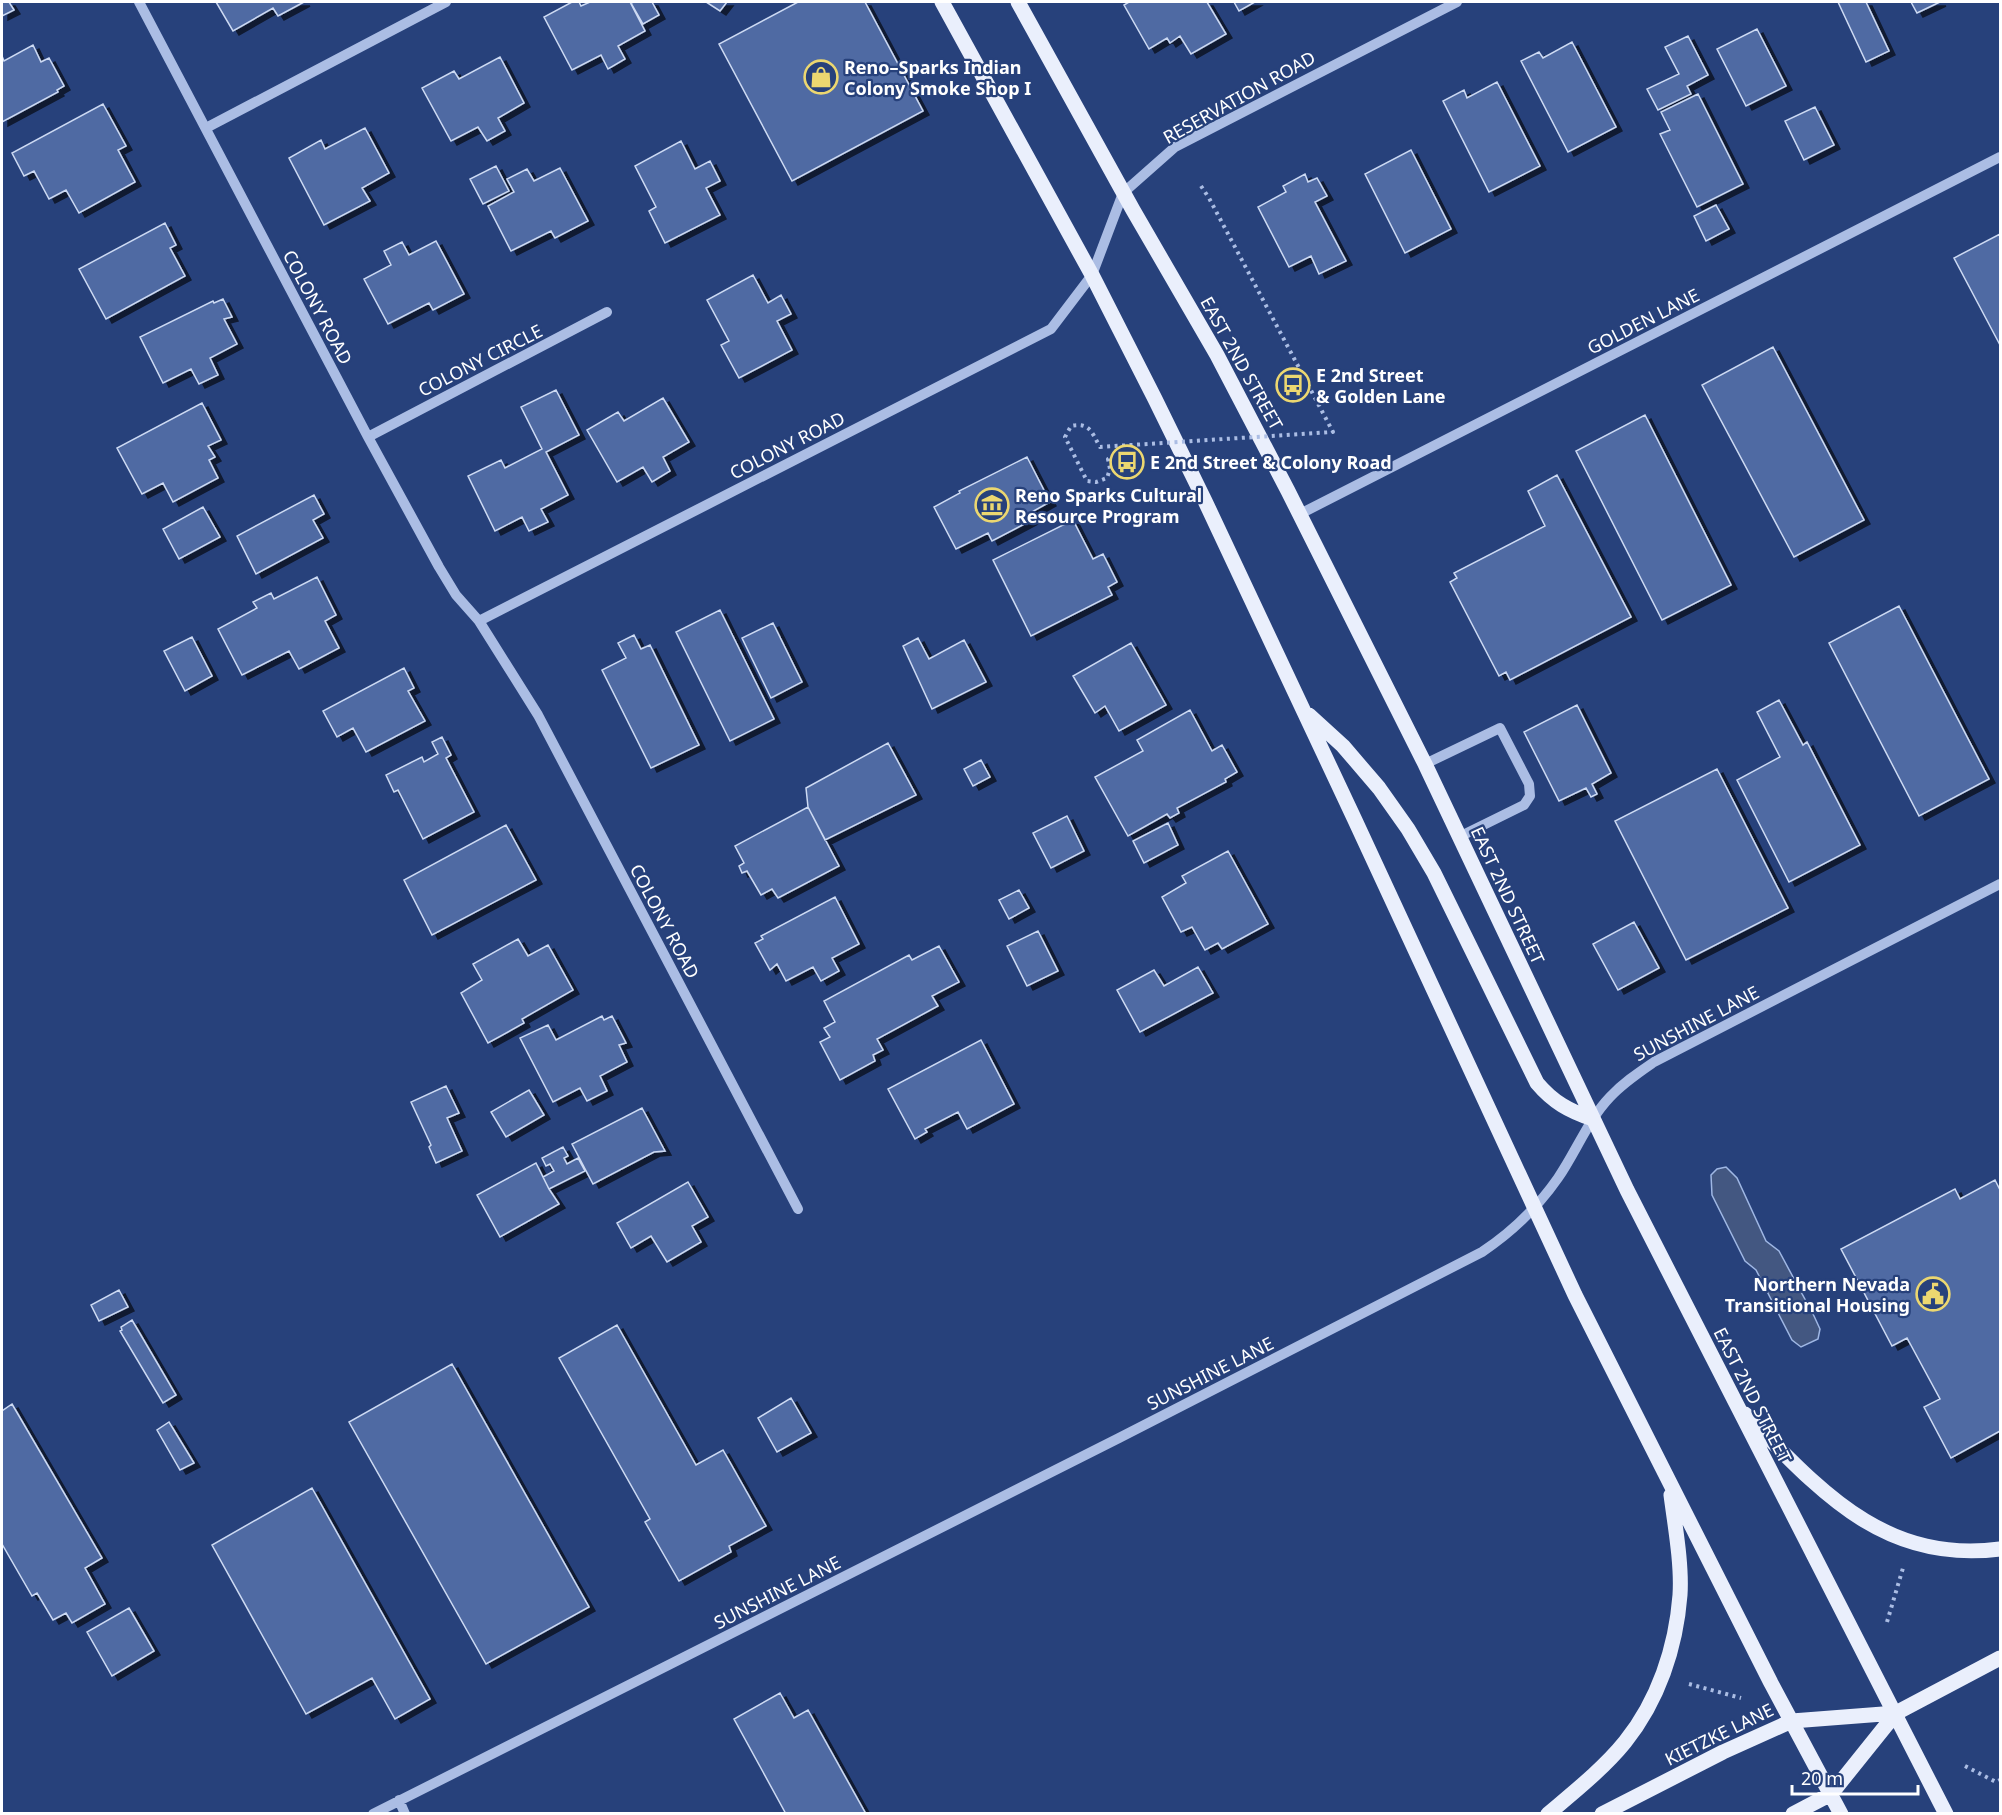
<svg xmlns="http://www.w3.org/2000/svg" width="2002" height="1815" viewBox="0 0 2002 1815" font-family="'Noto Sans',sans-serif">
<style>
.water{fill:#435781;stroke:#9fb7e4;stroke-width:1.5}
.building{fill:#4f6aa3;stroke:#cddaf3;stroke-width:1.5;filter:url(#shadow)}
.lines{fill:none;stroke-linecap:round;stroke-linejoin:round}
.path{stroke:#abbde4;stroke-width:4;stroke-dasharray:3 4.5;stroke-linecap:butt}
.minor{stroke:#abbde4;stroke-width:10}
.major{stroke:#eaeffc;stroke-width:15}
.path-bridge{stroke:#abbde4;stroke-width:4;stroke-dasharray:3 4.5;stroke-linecap:butt}
.labels{text-anchor:middle;dominant-baseline:central;stroke-width:4.5;stroke-linejoin:round;paint-order:stroke}
.poi-label{font-size:18px;font-weight:bold;fill:#fff;stroke:#27417b;text-anchor:start}
.street-label{font-size:18px;fill:#fff;stroke:#27417b}
</style>
<defs>
<filter id="shadow"><feDropShadow dx="6" dy="4" stdDeviation="0" flood-color="#0009"/></filter>
</defs>
<rect width="100%" height="100%" fill="#27417b"/>
<path class="water" d="M 1726,1167 L 1737,1178 L 1766,1241 L 1779,1251 L 1814,1316 L 1820,1329 L 1818,1339 L 1801,1347 L 1792,1340 L 1756,1270 L 1745,1261 L 1712,1195 L 1711,1175 L 1717,1169 Z"/>
<path class="building" d="M 2,2 L 9,2 L 14,10 L 2,16 Z
M 216,2 L 304,2 L 278,16 L 273,8 L 233,31 Z
M 572,2 L 579,2 L 581,6 L 590,2 L 630,2 L 645,31 L 618,46 L 625,59 L 608,69 L 601,55 L 572,70 L 544,17 Z
M 634,2 L 652,2 L 659,15 L 643,24 L 631,3 Z
M 706,2 L 727,2 L 720,11 Z
M 798,2 L 865,2 L 923,111 L 792,181 L 719,44 Z
M 1129,2 L 1207,2 L 1226,34 L 1191,54 L 1180,36 L 1170,43 L 1167,38 L 1149,49 L 1124,5 Z
M 1234,2 L 1255,2 L 1239,11 Z
M 1838,2 L 1866,2 L 1889,51 L 1866,62 Z
M 1911,2 L 1940,2 L 1917,13 Z
M 1757,29 L 1786,86 L 1746,106 L 1717,49 Z
M 1688,36 L 1708,75 L 1687,86 L 1691,94 L 1658,110 L 1647,89 L 1679,74 L 1665,47 Z
M 1572,42 L 1616,127 L 1568,152 L 1521,61 L 1539,52 L 1543,58 Z
M 33,45 L 41,62 L 49,58 L 64,86 L 57,90 L 58,92 L 2,122 L 2,56 L 4,61 Z
M 500,57 L 524,103 L 498,118 L 505,131 L 487,141 L 478,127 L 451,141 L 422,88 L 454,71 L 459,79 Z
M 1497,82 L 1540,166 L 1489,192 L 1443,101 L 1464,90 L 1467,98 Z
M 1698,94 L 1743,184 L 1697,207 L 1660,134 L 1670,130 L 1661,112 Z
M 103,104 L 126,146 L 118,150 L 135,182 L 79,213 L 66,190 L 49,199 L 34,171 L 24,176 L 12,153 Z
M 1815,107 L 1834,145 L 1804,160 L 1785,121 Z
M 365,128 L 389,173 L 362,188 L 370,201 L 324,225 L 289,158 L 321,140 L 325,149 Z
M 681,141 L 695,169 L 710,161 L 720,181 L 706,188 L 720,215 L 665,243 L 649,211 L 656,207 L 635,166 Z
M 1411,150 L 1451,229 L 1405,253 L 1365,174 Z
M 496,166 L 509,191 L 483,204 L 470,179 Z
M 560,168 L 588,221 L 555,238 L 551,231 L 511,251 L 488,206 L 514,192 L 507,179 L 527,169 L 534,181 Z
M 1305,174 L 1308,182 L 1317,178 L 1327,196 L 1315,202 L 1346,261 L 1319,274 L 1311,256 L 1289,267 L 1258,207 L 1286,192 L 1283,186 Z
M 1716,205 L 1729,229 L 1706,241 L 1694,216 Z
M 165,223 L 176,245 L 170,248 L 185,276 L 106,319 L 79,269 Z
M 2000,234 L 2000,345 L 1954,258 Z
M 436,241 L 464,294 L 433,310 L 429,303 L 388,324 L 364,279 L 391,265 L 384,251 L 402,242 L 409,255 Z
M 753,275 L 768,303 L 781,295 L 791,314 L 777,321 L 792,350 L 739,378 L 721,345 L 729,341 L 707,300 Z
M 223,299 L 232,317 L 224,319 L 237,344 L 210,358 L 218,375 L 199,384 L 191,369 L 163,383 L 140,337 L 213,301 L 214,303 Z
M 1773,347 L 1864,520 L 1794,557 L 1702,385 Z
M 556,390 L 579,435 L 546,452 L 568,495 L 541,509 L 548,522 L 529,531 L 522,517 L 495,531 L 468,476 L 501,460 L 505,468 L 542,449 L 521,407 Z
M 663,398 L 689,442 L 663,457 L 670,471 L 652,482 L 643,467 L 617,482 L 587,430 L 618,412 L 624,421 Z
M 202,403 L 221,440 L 208,446 L 215,457 L 209,460 L 218,478 L 173,502 L 163,483 L 142,494 L 117,448 Z
M 1645,415 L 1731,585 L 1662,620 L 1576,451 Z
M 1027,457 L 1050,502 L 1028,514 L 1032,520 L 992,541 L 988,533 L 956,549 L 934,507 L 960,493 L 959,491 Z
M 1557,475 L 1631,617 L 1510,680 L 1506,672 L 1499,676 L 1450,582 L 1457,578 L 1454,573 L 1545,526 L 1528,491 Z
M 314,495 L 324,514 L 313,520 L 323,538 L 256,574 L 237,536 Z
M 203,507 L 220,537 L 179,559 L 163,529 Z
M 1073,520 L 1093,559 L 1103,554 L 1117,582 L 1108,587 L 1112,595 L 1031,636 L 993,560 Z
M 317,577 L 336,615 L 325,621 L 339,648 L 299,669 L 289,651 L 242,675 L 218,629 L 257,608 L 253,602 L 271,593 L 274,599 Z
M 1899,606 L 1989,779 L 1919,816 L 1829,643 Z
M 720,610 L 774,719 L 730,741 L 676,632 Z
M 773,623 L 802,682 L 771,698 L 742,638 Z
M 634,635 L 641,649 L 650,645 L 699,745 L 651,768 L 602,670 L 626,658 L 618,643 Z
M 192,637 L 212,676 L 185,691 L 164,651 Z
M 918,638 L 929,659 L 964,640 L 986,682 L 932,709 L 903,646 Z
M 1131,643 L 1166,705 L 1119,731 L 1105,706 L 1095,713 L 1073,676 Z
M 404,668 L 414,688 L 408,691 L 425,721 L 366,752 L 353,728 L 337,737 L 323,711 Z
M 1779,700 L 1803,745 L 1807,742 L 1860,845 L 1789,882 L 1737,780 L 1780,757 L 1757,712 Z
M 1577,705 L 1611,773 L 1592,784 L 1597,794 L 1591,797 L 1586,788 L 1559,801 L 1524,732 Z
M 1190,710 L 1212,751 L 1222,745 L 1237,772 L 1225,779 L 1226,782 L 1177,808 L 1179,813 L 1170,818 L 1167,814 L 1128,836 L 1095,777 L 1143,751 L 1137,740 Z
M 442,737 L 451,755 L 446,758 L 474,812 L 423,839 L 398,790 L 394,792 L 386,775 L 422,757 L 424,762 L 438,754 L 432,742 Z
M 888,743 L 916,795 L 825,840 L 808,807 L 806,788 Z
M 981,760 L 990,777 L 973,786 L 964,769 Z
M 1717,769 L 1788,908 L 1686,960 L 1615,821 Z
M 808,807 L 839,866 L 778,898 L 772,889 L 761,895 L 747,871 L 742,873 L 739,866 L 744,863 L 735,846 Z
M 1067,816 L 1084,851 L 1051,868 L 1033,833 Z
M 1168,823 L 1178,845 L 1144,863 L 1133,841 Z
M 506,825 L 536,880 L 432,935 L 404,880 Z
M 1228,851 L 1268,924 L 1222,949 L 1218,943 L 1205,950 L 1192,927 L 1181,932 L 1162,897 L 1186,883 L 1182,876 Z
M 1019,890 L 1029,908 L 1009,919 L 999,900 Z
M 835,897 L 859,944 L 832,958 L 839,971 L 821,981 L 813,967 L 786,981 L 777,964 L 770,970 L 755,943 L 763,939 L 761,936 Z
M 1634,922 L 1659,968 L 1618,990 L 1593,944 Z
M 1038,931 L 1058,971 L 1027,986 L 1007,946 Z
M 518,939 L 528,956 L 548,945 L 573,990 L 522,1019 L 524,1023 L 488,1043 L 461,993 L 482,980 L 473,964 Z
M 939,946 L 959,982 L 932,996 L 938,1006 L 877,1039 L 883,1050 L 873,1055 L 875,1061 L 840,1080 L 820,1042 L 830,1037 L 824,1028 L 835,1022 L 824,1001 L 909,955 L 912,960 Z
M 1198,967 L 1213,993 L 1140,1032 L 1117,990 L 1154,970 L 1164,986 Z
M 602,1016 L 604,1020 L 612,1016 L 626,1043 L 619,1045 L 627,1062 L 600,1076 L 607,1091 L 587,1101 L 580,1088 L 553,1102 L 520,1038 L 548,1025 L 556,1040 Z
M 981,1040 L 1014,1104 L 967,1129 L 958,1112 L 925,1129 L 927,1132 L 915,1139 L 888,1089 Z
M 446,1086 L 459,1113 L 447,1118 L 462,1151 L 436,1163 L 429,1147 L 431,1145 L 411,1102 Z
M 529,1090 L 544,1115 L 506,1137 L 491,1112 Z
M 642,1108 L 665,1151 L 654,1152 L 593,1184 L 572,1144 Z
M 563,1147 L 568,1156 L 564,1158 L 567,1164 L 578,1158 L 585,1171 L 549,1189 L 543,1177 L 554,1171 L 550,1164 L 546,1166 L 542,1158 Z
M 536,1163 L 549,1189 L 559,1204 L 500,1237 L 477,1195 Z
M 1995,1180 L 2000,1190 L 2000,1431 L 1951,1458 L 1924,1407 L 1940,1399 L 1907,1338 L 1892,1346 L 1841,1249 L 1955,1189 L 1960,1199 Z
M 688,1182 L 708,1217 L 692,1226 L 701,1242 L 667,1262 L 651,1236 L 631,1248 L 617,1223 Z
M 119,1290 L 128,1307 L 99,1321 L 91,1305 Z
M 132,1320 L 176,1395 L 163,1403 L 120,1331 L 122,1330 L 121,1327 Z
M 617,1325 L 696,1465 L 723,1450 L 766,1526 L 729,1546 L 731,1552 L 679,1581 L 645,1522 L 650,1519 L 559,1358 Z
M 452,1364 L 589,1607 L 486,1664 L 349,1422 Z
M 791,1398 L 811,1433 L 777,1452 L 758,1418 Z
M 12,1404 L 102,1558 L 85,1568 L 105,1604 L 72,1623 L 66,1613 L 53,1620 L 37,1593 L 32,1596 L 2,1544 L 2,1411 Z
M 169,1422 L 194,1463 L 180,1470 L 157,1430 Z
M 312,1488 L 430,1699 L 395,1719 L 372,1678 L 306,1714 L 212,1545 Z
M 129,1608 L 154,1651 L 112,1676 L 87,1632 Z
M 780,1693 L 794,1718 L 808,1710 L 866,1814 L 786,1814 L 734,1719 Z"/>
<g class="lines">
<path class="path" d="M 1201,186 L 1209,198
M 1887,1622 L 1903,1568
M 1689,1684 L 1741,1698
M 1965,1766 L 1996,1782 L 2000,1780"/>
<path class="minor" d="M 139,2 L 368,437 L 439,567 L 456,595 L 479,621 L 538,715 L 798,1209
M 206,128 L 446,2
M 368,437 L 607,312
M 1300,514 L 2000,157
M 479,621 L 1051,329 L 1092,275 L 1123,193 L 1175,147 L 1457,2
M 1425,764 L 1500,728 L 1529,784 L 1530,796 L 1524,805 L 1459,837
M 399,1800 L 405,1814
M 373,1814 L 1119,1438 L 1482,1252 C 1512,1232 1537,1208 1558,1178 C 1576,1152 1588,1120 1610,1097 C 1623,1083 1638,1073 1654,1062 L 2000,884"/>
<path class="major" d="M 942,2 L 1092,275 L 1155,399 L 1205,501 L 1354,818 L 1575,1295 L 1771,1683 L 1841,1814
M 1018,2 L 1133,210 L 1217,355 L 1288,491 L 1425,764 L 1627,1190 L 1946,1814
M 1309,715 L 1343,746 L 1379,788 L 1408,829 L 1434,873 L 1537,1083 C 1553,1102 1569,1111 1593,1119
M 1745,1414 C 1820,1490 1883,1564 2000,1549
M 1548,1814 C 1574,1792 1604,1768 1625,1742 C 1658,1701 1676,1648 1680,1595 C 1682,1564 1675,1526 1671,1495
M 1602,1814 L 1723,1752 L 1792,1721 L 1896,1713
M 1793,1814 L 1831,1794 L 1896,1713 L 2000,1658"/>
<path class="path-bridge" d="M 1122,452 L 1108,459 L 1110,469 L 1107,478 L 1096,482 L 1087,481 L 1065,437 L 1071,426 C 1090,422 1092,433 1100,447 L 1333,432 L 1209,198"/>
</g>
<defs>
<symbol id="shop-ring" viewBox="-11 -11 22 22"><circle r="9.5" fill="#27417b" stroke="#ecd770" stroke-width="1.5"/><path d="M-5-2.5h2.3a2.7 3.5 0 0 1 5.4 0H5L5.5 6h-11ZM-1.5-2.5h3a1.5 2.3 0 0 0-3 0Z" fill="#ecd770"/></symbol>
<symbol id="bus-ring" viewBox="-11 -11 22 22"><circle r="9.5" fill="#27417b" stroke="#ecd770" stroke-width="1.5"/><path d="M-5-6H5V4H4V6H2V4H-2V6H-4V4H-5ZM-3.5-4V0h7V-4ZM-3.5 1.2v1.5H-2V1.2ZM2 1.2v1.5H3.5V1.2Z" fill="#ecd770"/></symbol>
<symbol id="museum-ring" viewBox="-11 -11 22 22"><circle r="9.5" fill="#27417b" stroke="#ecd770" stroke-width="1.5"/><path d="M0-6L6-3V-2H-6V-3ZM-5-1h2V3h-2ZM-1-1h2V3h-2ZM3-1h2V3H3ZM-6 4H6V6H-6Z" fill="#ecd770"/></symbol>
<symbol id="civic-ring" viewBox="-11 -11 22 22"><circle r="9.5" fill="#27417b" stroke="#ecd770" stroke-width="1.5"/><path d="M-.6-6.5H3V-4.5H.6V-3L4-1V1h2V6H-6V1h2V-1L-.6-3ZM-1.2 2.5V6h2.4V2.5Z" fill="#ecd770"/></symbol>
</defs>
<g fill-rule="evenodd">
<use href="#shop-ring" x="802" y="58" width="38" height="38"/>
<use href="#bus-ring" x="1274" y="366" width="38" height="38"/>
<use href="#bus-ring" x="1108" y="443" width="38" height="38"/>
<use href="#museum-ring" x="973" y="486" width="38" height="38"/>
<use href="#civic-ring" x="1914" y="1275" width="38" height="38"/>
</g>
<g class="labels">
<g class="poi-label">
<text x="844" y="67">Reno–Sparks Indian<tspan x="844" dy="21">Colony Smoke Shop I</tspan></text>
<text x="1316" y="375">E 2nd Street<tspan x="1316" dy="21">&amp; Golden Lane</tspan></text>
<text x="1150" y="462">E 2nd Street &amp; Colony Road</text>
<text x="1015" y="495">Reno Sparks Cultural<tspan x="1015" dy="21">Resource Program</tspan></text>
<text x="1910" y="1284" text-anchor="end">Northern Nevada<tspan x="1910" dy="21">Transitional Housing</tspan></text>
</g>
<g class="street-label">
<text transform="translate(1239 97) rotate(-29)">RESERVATION ROAD</text>
<text transform="translate(318 307) rotate(62)">COLONY ROAD</text>
<text transform="translate(1643 321) rotate(-27)">GOLDEN LANE</text>
<text transform="translate(480 360) rotate(-27)">COLONY CIRCLE</text>
<text transform="translate(1242 363) rotate(61)">EAST 2ND STREET</text>
<text transform="translate(787 445) rotate(-27)">COLONY ROAD</text>
<text transform="translate(1508 895) rotate(65)">EAST 2ND STREET</text>
<text transform="translate(665 921) rotate(62)">COLONY ROAD</text>
<text transform="translate(1696 1023) rotate(-28)">SUNSHINE LANE</text>
<text transform="translate(1210 1373) rotate(-27)">SUNSHINE LANE</text>
<text transform="translate(1753 1395) rotate(63)">EAST 2ND STREET</text>
<text transform="translate(777 1592) rotate(-27)">SUNSHINE LANE</text>
<text transform="translate(1719 1734) rotate(-26)">KIETZKE LANE</text>
</g>
</g>
<rect width="2002" height="1815" fill="none" stroke="#ffffff" stroke-width="6"/>
<path d="M1792 1785v9h126v-9" fill="none" stroke="#ffffff" stroke-width="3"/>
<text x="1801" y="1785" font-size="18" fill="#ffffff" stroke="#27417b" stroke-width="4.5" paint-order="stroke">20 m</text>
</svg>
